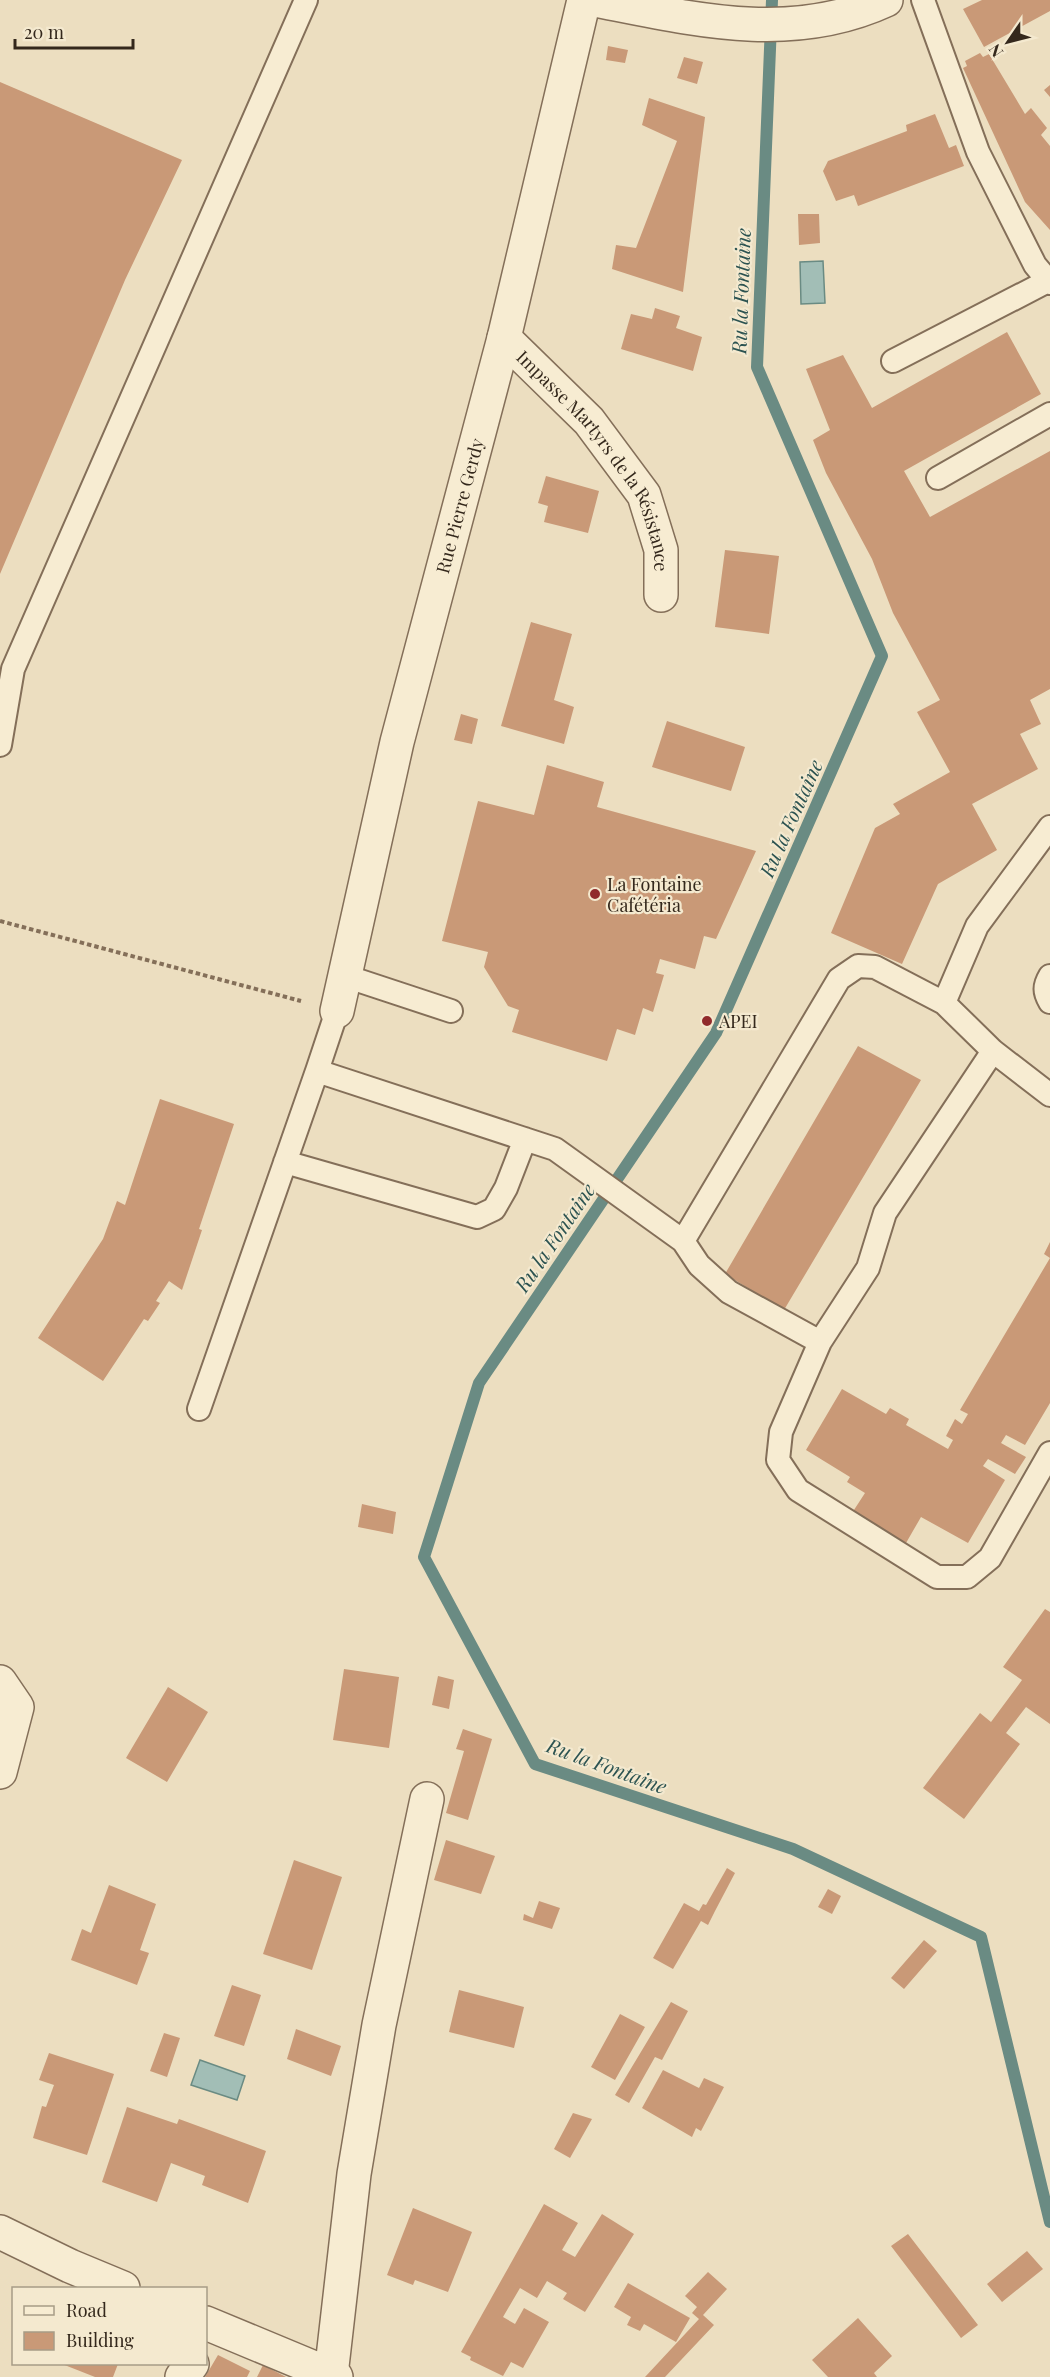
<svg xmlns="http://www.w3.org/2000/svg" width="1050" height="2377" viewBox="0 0 1050 2377" font-family="'Playfair Display',serif">
<style>
.water{fill:#a2beb6;stroke:#6a8b83;stroke-width:1.5}
.lines{fill:none;stroke-linecap:round;stroke-linejoin:round}
.stream{stroke:#6a8b83;stroke-width:12}
.building{fill:#c99977}
.service-casing{stroke:#846f59;stroke-width:26}
.minor-casing{stroke:#846f59;stroke-width:36}
.path{stroke:#846f59;stroke-width:4;stroke-dasharray:4.5 3;stroke-linecap:butt}
.service{stroke:#f7ecd2;stroke-width:22}
.minor{stroke:#f7ecd2;stroke-width:33}
.poi-dot{fill:#912b2c;stroke:#f4e9cf;stroke-width:2}
.labels{text-anchor:middle;dominant-baseline:central;stroke-width:4.5;stroke-linejoin:round;paint-order:stroke}
.street-label{font-size:18px;fill:#34281c;stroke:#f4e9cf}
.poi-label{font-size:18px;fill:#34281c;stroke:#f4e9cf;text-anchor:start}
.water-label{font-size:20px;font-style:italic;fill:#2c5351;stroke:#f4e9cf}
</style>
<rect width="100%" height="100%" fill="#ecdec0"/>
<path class="water" d="M 823,261 L 825,303 L 801,304 L 800,262 Z
M 200,2060 L 245,2076 L 237,2100 L 191,2085 Z"/>
<g class="lines">
<path class="stream" d="M 772,0 L 757,367 L 882,656 L 716,1033 L 479,1383 L 424,1557 L 535,1764 L 793,1849 L 981,1937 L 1050,2222"/>
</g>
<path class="building" d="M 982,0 L 1050,0 L 1050,11 L 984,47 L 963,9 Z
M 608,46 L 628,50 L 625,63 L 606,60 Z
M 980,53 L 983,57 L 989,54 L 1025,114 L 1031,108 L 1047,128 L 1041,135 L 1050,146 L 1050,230 L 1025,202 L 963,68 L 967,66 L 965,61 Z
M 684,57 L 703,62 L 697,84 L 677,78 Z
M 0,82 L 182,160 L 125,280 L 0,574 Z
M 1050,85 L 1050,97 L 1044,90 Z
M 649,98 L 705,117 L 683,292 L 612,269 L 616,245 L 636,248 L 677,141 L 642,125 Z
M 935,114 L 949,148 L 956,145 L 964,166 L 858,206 L 854,195 L 836,201 L 823,171 L 828,161 L 907,131 L 906,125 Z
M 798,214 L 819,214 L 820,243 L 799,245 Z
M 655,308 L 680,316 L 676,328 L 702,337 L 693,371 L 621,349 L 631,314 L 652,319 Z
M 1007,332 L 1041,394 L 904,471 L 930,517 L 1050,451 L 1050,689 L 1030,700 L 1041,724 L 1020,734 L 1038,769 L 972,804 L 997,850 L 938,884 L 902,964 L 831,933 L 875,828 L 900,814 L 893,804 L 950,772 L 917,712 L 940,700 L 893,613 L 872,559 L 826,473 L 813,440 L 830,430 L 806,369 L 843,355 L 872,408 Z
M 546,476 L 599,491 L 588,533 L 544,522 L 548,506 L 538,503 Z
M 725,550 L 779,556 L 769,634 L 715,627 Z
M 531,622 L 572,634 L 554,700 L 574,707 L 564,744 L 501,726 Z
M 461,714 L 478,719 L 472,744 L 454,740 Z
M 667,721 L 745,747 L 731,791 L 652,767 Z
M 547,765 L 604,782 L 597,807 L 756,851 L 716,939 L 704,936 L 695,969 L 660,959 L 656,973 L 664,975 L 653,1012 L 643,1008 L 635,1035 L 617,1029 L 607,1061 L 512,1032 L 519,1010 L 508,1006 L 484,967 L 488,952 L 442,941 L 478,801 L 534,815 Z
M 858,1046 L 921,1080 L 784,1310 L 725,1274 Z
M 160,1099 L 234,1124 L 199,1229 L 202,1230 L 182,1290 L 169,1281 L 156,1301 L 160,1303 L 148,1321 L 144,1319 L 103,1381 L 38,1338 L 103,1239 L 117,1201 L 125,1205 Z
M 1050,1242 L 1050,1258 L 1044,1254 Z
M 1050,1258 L 1050,1403 L 1025,1445 L 1006,1435 L 1001,1443 L 1026,1457 L 1015,1474 L 988,1459 L 983,1466 L 1005,1480 L 968,1543 L 921,1517 L 906,1543 L 852,1513 L 865,1493 L 847,1482 L 850,1477 L 806,1450 L 842,1389 L 886,1414 L 890,1408 L 909,1419 L 906,1425 L 948,1449 L 953,1440 L 946,1436 L 955,1419 L 962,1424 L 968,1414 L 960,1410 Z
M 362,1504 L 396,1512 L 393,1534 L 358,1527 Z
M 1045,1609 L 1050,1612 L 1050,1724 L 1026,1707 L 1006,1733 L 1020,1744 L 964,1819 L 923,1788 L 980,1713 L 991,1722 L 1022,1680 L 1003,1667 Z
M 344,1669 L 399,1677 L 389,1748 L 333,1740 Z
M 438,1676 L 454,1680 L 449,1709 L 432,1705 Z
M 168,1687 L 208,1712 L 167,1782 L 126,1758 Z
M 463,1729 L 492,1739 L 468,1820 L 446,1813 L 464,1751 L 456,1749 Z
M 446,1840 L 495,1856 L 481,1894 L 434,1880 Z
M 294,1860 L 342,1877 L 312,1970 L 263,1954 Z
M 727,1868 L 735,1873 L 715,1911 L 708,1925 L 701,1921 L 673,1969 L 653,1958 L 684,1903 L 699,1911 L 703,1904 L 706,1905 Z
M 109,1885 L 156,1904 L 140,1950 L 149,1953 L 137,1985 L 71,1960 L 82,1929 L 91,1933 Z
M 828,1889 L 841,1896 L 832,1914 L 818,1907 Z
M 539,1901 L 560,1908 L 552,1929 L 523,1920 L 524,1914 L 533,1918 Z
M 924,1940 L 937,1951 L 904,1989 L 891,1978 Z
M 232,1985 L 261,1995 L 244,2046 L 214,2036 Z
M 459,1990 L 524,2007 L 514,2048 L 449,2032 Z
M 671,2002 L 688,2011 L 662,2060 L 655,2057 L 629,2103 L 615,2095 Z
M 620,2014 L 645,2027 L 615,2080 L 591,2067 Z
M 296,2029 L 341,2046 L 331,2076 L 287,2059 Z
M 164,2033 L 180,2038 L 167,2077 L 150,2071 Z
M 49,2053 L 114,2074 L 87,2155 L 33,2138 L 42,2106 L 46,2107 L 54,2085 L 39,2080 Z
M 663,2070 L 699,2088 L 704,2078 L 724,2087 L 701,2131 L 696,2128 L 692,2137 L 642,2108 Z
M 127,2107 L 177,2124 L 179,2119 L 266,2151 L 248,2203 L 202,2185 L 205,2176 L 171,2163 L 157,2202 L 102,2182 Z
M 573,2113 L 592,2119 L 570,2158 L 554,2149 Z
M 544,2204 L 578,2223 L 562,2250 L 575,2257 L 602,2214 L 634,2234 L 585,2312 L 563,2299 L 567,2293 L 547,2281 L 537,2298 L 520,2288 L 503,2317 L 515,2324 L 524,2308 L 549,2322 L 523,2368 L 511,2362 L 503,2376 L 470,2360 L 471,2357 L 461,2352 Z
M 413,2208 L 472,2232 L 448,2292 L 415,2280 L 413,2285 L 387,2275 Z
M 908,2234 L 978,2325 L 961,2338 L 891,2246 Z
M 1027,2251 L 1043,2269 L 1002,2302 L 987,2284 Z
M 708,2272 L 727,2289 L 703,2315 L 714,2325 L 665,2377 L 645,2377 L 699,2319 L 692,2313 L 697,2307 L 685,2296 Z
M 628,2283 L 690,2318 L 676,2342 L 644,2324 L 640,2331 L 627,2325 L 631,2317 L 614,2307 Z
M 858,2318 L 892,2356 L 874,2373 L 877,2377 L 828,2377 L 812,2360 Z
M 218,2355 L 250,2371 L 247,2377 L 205,2377 Z
M 62,2364 L 118,2364 L 113,2377 L 95,2377 Z
M 263,2365 L 286,2377 L 257,2377 Z"/>
<g class="lines">
<defs>
<path id="service" d="M 923,0 L 978,152 L 1035,265 L 1050,283
M 893,361 L 1048,281
M 938,478 L 1050,414
M 0,745 L 13,669 L 306,0
M 1050,827 L 977,926 L 944,1003 L 993,1051 L 1050,1095
M 345,976 L 451,1011
M 1050,976 C 1044,986 1044,992 1050,1002
M 337,1011 L 317,1071 L 555,1149 L 683,1241 L 699,1265 L 729,1292 L 820,1342 L 781,1432 L 778,1460 L 798,1490 L 937,1577 L 967,1577 L 990,1558 L 1050,1453
M 285,1162 L 477,1217 L 494,1209 L 506,1188 L 525,1139
M 683,1241 L 839,979 L 858,966 L 875,967 L 944,1003
M 820,1342 L 868,1268 L 885,1213 L 993,1051
M 199,1409 L 317,1071"/>
<g id="minor">
<path d="M 595,0 C 692,19 791,44 886,0"/>
<path id="s1" d="M 504,338 L 589,421 L 644,495 L 661,550 L 661,595"/>
<path id="s2" d="M 337,1011 L 397,742 L 504,338 L 584,0"/>
<path d="M 0,1682 L 17,1707 L 0,1772"/>
<path d="M 0,2232 L 70,2266 L 123,2288"/>
<path d="M 206,2323 L 336,2377"/>
<path d="M 331,2375 L 354,2174 L 379,2025 L 427,1799"/>
<path d="M 182,2377 L 192,2364"/>
</g>
</defs>
<use href="#service" class="service-casing"/>
<use href="#minor" class="minor-casing"/>
<path class="path" d="M 0,921 L 301,1001"/>
<use href="#service" class="service"/>
<use href="#minor" class="minor"/>
</g>
<g class="poi-dot">
<circle cx="595" cy="894" r="6"/>
<circle cx="707" cy="1021" r="6"/>
</g>
<g class="labels">
<g class="street-label">
<text stroke="none"><textPath href="#s1" startOffset="156">Impasse Martyrs de la Résistance</textPath></text>
<text stroke="none"><textPath href="#s2" startOffset="520">Rue Pierre Gerdy</textPath></text>
</g>
<g class="poi-label">
<text x="607" y="884">La Fontaine<tspan x="607" dy="21">Cafétéria</tspan></text>
<text x="719" y="1021">APEI</text>
</g>
<g class="water-label">
<text transform="translate(740 291) rotate(-88)">Ru la Fontaine</text>
<text transform="translate(790 818) rotate(-66)">Ru la Fontaine</text>
<text transform="translate(554 1237) rotate(-56)">Ru la Fontaine</text>
<text transform="translate(607 1765) rotate(20)">Ru la Fontaine</text>
</g>
</g>
<rect x="12" y="2287" width="195" height="78" fill="#f4e9cf" stroke="#a79c87" stroke-width="1.5"/>
<rect x="24" y="2306" width="30" height="9" fill="#f7ecd2" stroke="#a79c87" stroke-width="1.5"/>
<text x="66" y="2317" font-size="18" fill="#34281c">Road</text>
<rect x="24" y="2332" width="30" height="18" fill="#c99977" stroke="#a79c87" stroke-width="1.5"/>
<text x="66" y="2347" font-size="18" fill="#34281c">Building</text>
<g transform="translate(1008 42) rotate(235)" stroke="#f4e9cf" stroke-width="4.5" paint-order="stroke">
<path d="M0-4.5L10 22L0 15L-10 22Z" fill="#34281c"/>
<text y="-9" font-size="16" font-weight="bold" text-anchor="middle" fill="#34281c">N</text>
</g>
<path d="M15 39v9h118v-9" fill="none" stroke="#34281c" stroke-width="3"/>
<text x="24" y="39" font-size="18" fill="#34281c" stroke="#f4e9cf" stroke-width="4.5" paint-order="stroke">20 m</text>
</svg>
